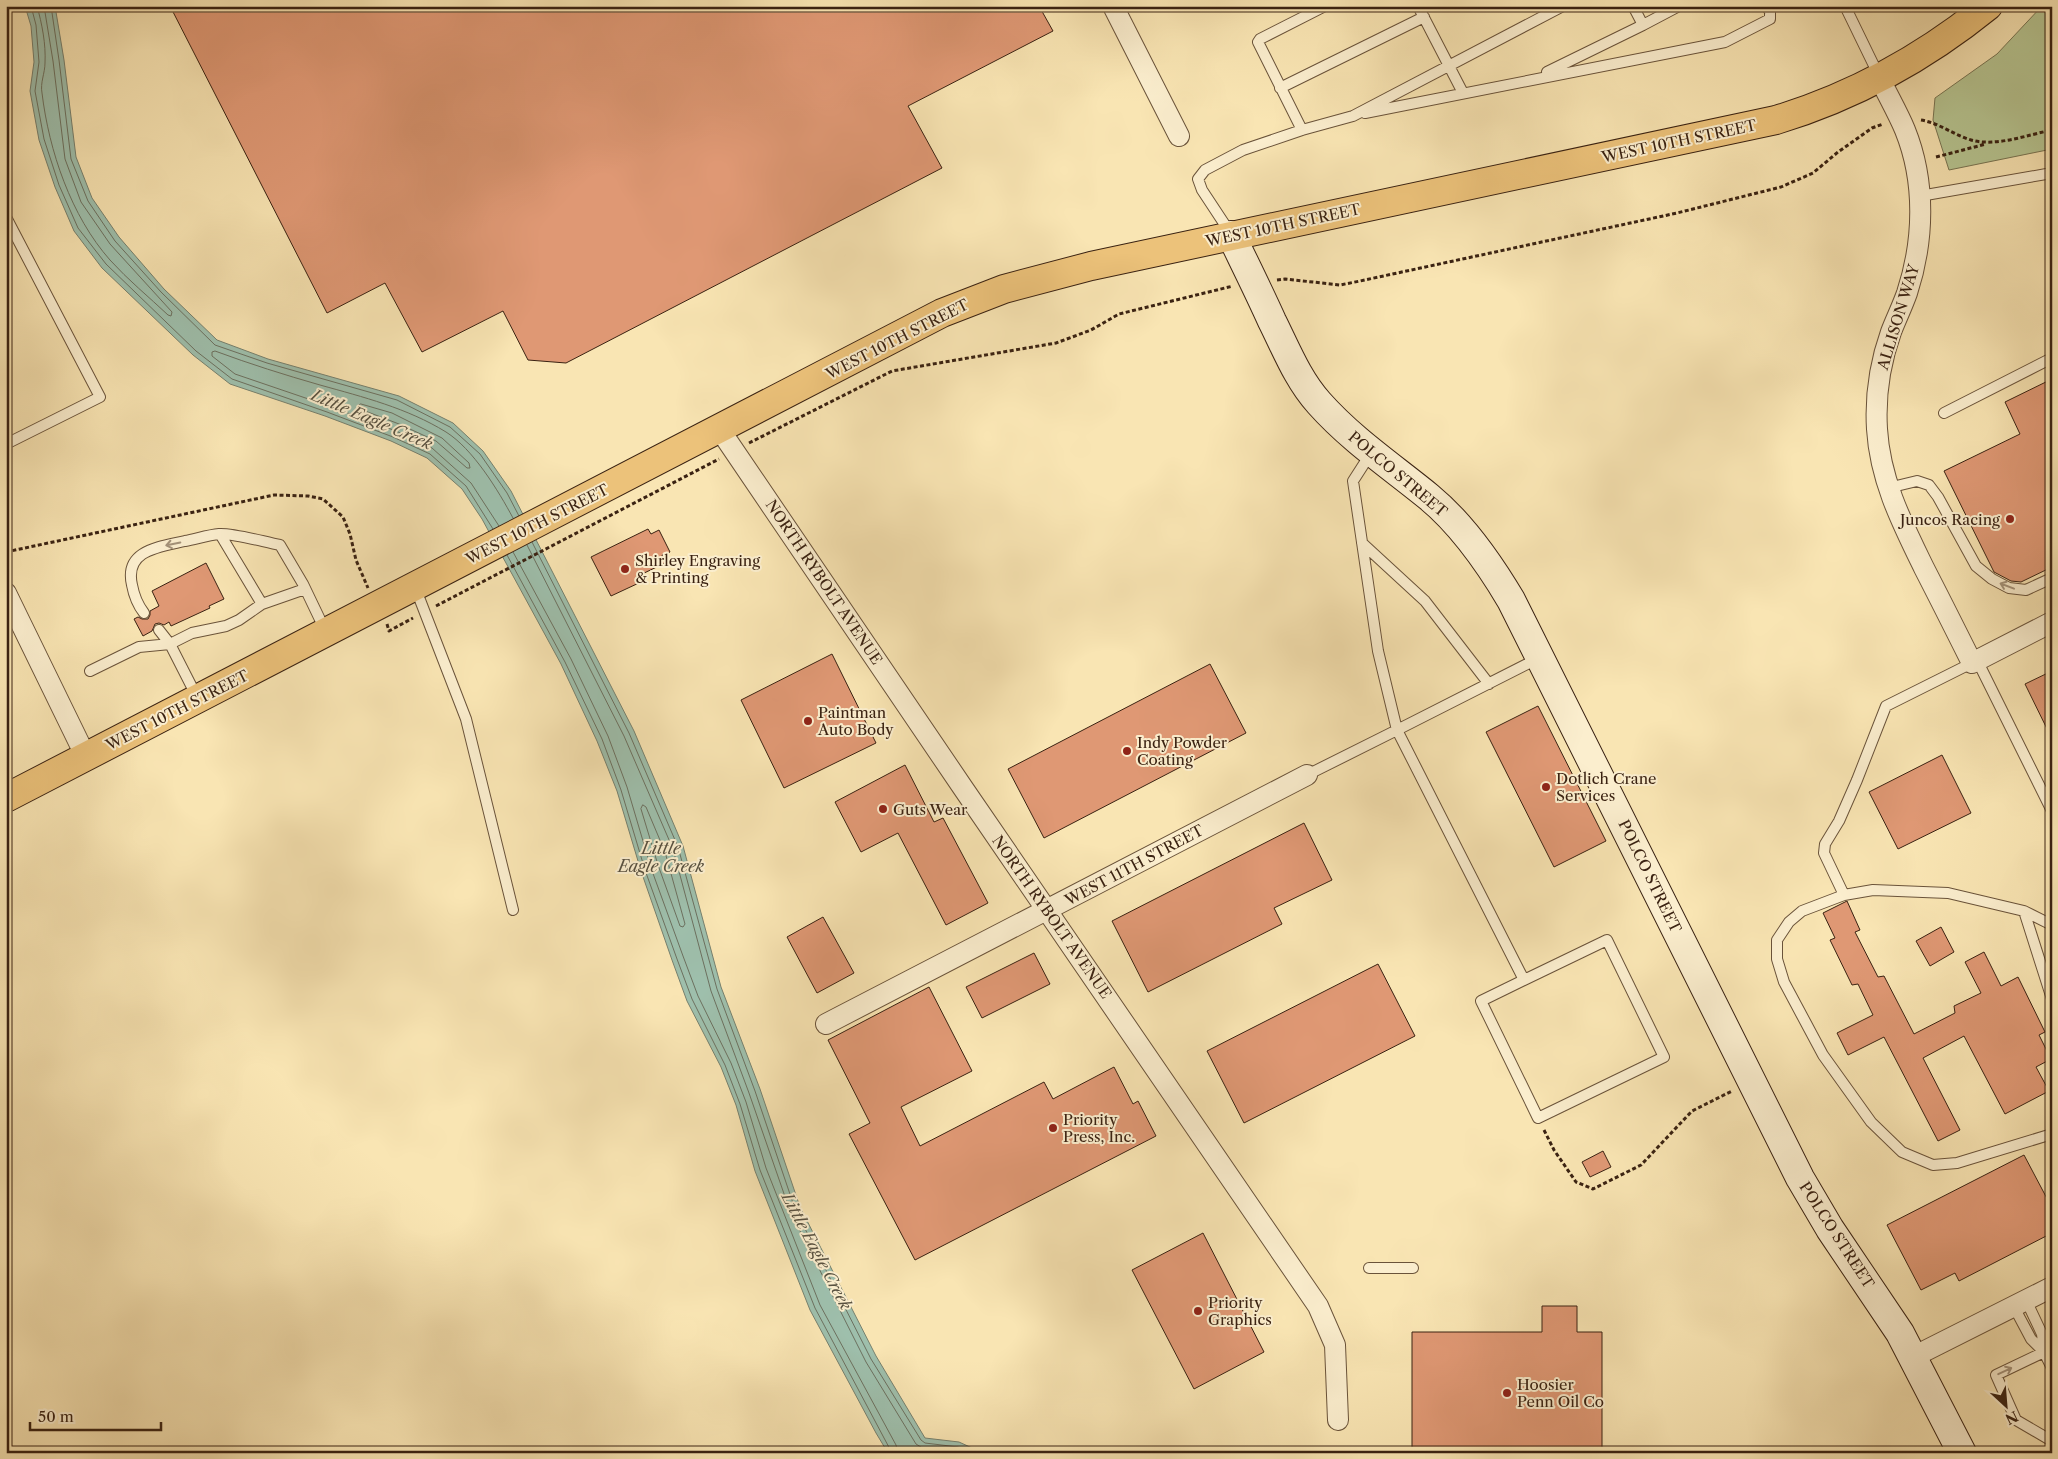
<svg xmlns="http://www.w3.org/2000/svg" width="2058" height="1459" viewBox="0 0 2058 1459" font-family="'Libre Caslon Text',serif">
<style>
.green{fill:#b7c692;stroke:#787452}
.water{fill:#9ebfac;stroke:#76806e}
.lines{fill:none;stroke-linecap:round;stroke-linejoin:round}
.shore{stroke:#6c705f;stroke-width:1}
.building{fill:#df9874;stroke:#3a2212}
.lane-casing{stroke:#6a533a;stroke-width:12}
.street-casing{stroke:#6a533a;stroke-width:22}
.secondary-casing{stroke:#3a2212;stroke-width:30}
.primary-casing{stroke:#3a2212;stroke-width:30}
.path{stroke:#3a2212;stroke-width:3;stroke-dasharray:4 2.5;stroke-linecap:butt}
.lane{stroke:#fbeece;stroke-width:10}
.street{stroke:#fbeece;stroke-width:20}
.secondary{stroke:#fbeece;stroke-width:28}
.primary{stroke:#ecc27a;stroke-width:28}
.oneway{stroke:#a49279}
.poi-dot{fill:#8f2418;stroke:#fbeece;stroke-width:2}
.labels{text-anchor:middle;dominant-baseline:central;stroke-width:4;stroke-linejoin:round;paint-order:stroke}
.street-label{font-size:15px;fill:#3a2212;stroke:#fbeece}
.poi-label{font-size:15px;fill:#3a2212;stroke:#fbeece;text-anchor:start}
.water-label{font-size:16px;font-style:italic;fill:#585140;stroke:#fbeece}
</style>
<rect width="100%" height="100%" fill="#f9e5b3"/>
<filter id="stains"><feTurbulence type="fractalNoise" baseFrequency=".004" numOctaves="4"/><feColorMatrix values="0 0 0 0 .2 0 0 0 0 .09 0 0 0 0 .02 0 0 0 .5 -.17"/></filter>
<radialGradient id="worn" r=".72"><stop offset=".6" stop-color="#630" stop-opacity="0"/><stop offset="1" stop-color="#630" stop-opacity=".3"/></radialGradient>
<path class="green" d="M 2042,6 L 2052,6 L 2052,149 L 1949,170 L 1933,120 L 1935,98 L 1997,54 Z"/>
<path class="water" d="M 25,6 L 55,6 L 64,60 L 76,157 L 92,198 L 119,237 L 164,289 L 217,340 L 268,359 L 399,396 L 453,423 L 483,451 L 511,491 L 634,731 L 683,846 L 721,987 L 760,1089 L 800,1207 L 876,1356 L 925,1438 L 959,1442 L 983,1453 L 944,1453 L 933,1450 L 935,1453 L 888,1453 L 876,1433 L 810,1310 L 755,1171 L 736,1105 L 721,1067 L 687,1001 L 672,960 L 641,871 L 617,791 L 597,741 L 561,664 L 482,519 L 462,489 L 427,458 L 391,441 L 325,416 L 230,384 L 193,355 L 102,268 L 74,231 L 55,187 L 39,140 L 30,91 L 34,62 L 31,26 Z"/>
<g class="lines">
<path class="shore" d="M 31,6 L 36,25 L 39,62 L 35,91 L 44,139 L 59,185 L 78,228 L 106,264 L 196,351 L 232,379 L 327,412 L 393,437 L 430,454 L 466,486 L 493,529
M 37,6 C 42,24 46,44 45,63 C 45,73 40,83 42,93 C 49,151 71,216 110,260 C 128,280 149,297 168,315 L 171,316 L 172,312 L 110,244 L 81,202 L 65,159 L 53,61 L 44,6
M 51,6 L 59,60 L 71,159 L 88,201 L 115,241 L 161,292 L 215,345 L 267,363 L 397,400 L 450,427 L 480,454 L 507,493 L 519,516
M 361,404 L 392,413 L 442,438 L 469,463 L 470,468 L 467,468 L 436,441 L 399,424 L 360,409 L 358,406 Z
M 499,526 L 471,483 L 432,448 L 396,431 L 329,406 L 235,374 L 212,356 L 212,352 L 215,351 C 250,364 285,375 320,385 C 363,397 407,408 446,432 C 473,449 498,490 513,518
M 532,542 L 629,733 L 678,847 L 717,989 L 755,1091 L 795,1209 L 871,1359 L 921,1440 L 925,1443 L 958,1447 L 973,1453
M 527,545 L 624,736 L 673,849 L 711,991 L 749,1093 L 790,1211 L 866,1362 L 916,1444 L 924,1449 L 955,1453
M 513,552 L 571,659 L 608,736 L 627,787 L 651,868 L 683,956 L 698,996 L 731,1063 L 746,1102 L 766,1168 L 820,1305 L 896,1445 L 898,1453
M 507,555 L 565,662 L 602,739 L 621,790 L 645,870 L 677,959 L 692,999 L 725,1065 L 740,1104 L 760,1170 L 815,1308 L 892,1453
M 643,805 L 646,807 L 665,852 L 685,924 L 683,927 L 680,926 L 658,865 L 641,809 Z"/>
</g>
<path class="building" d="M 170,6 L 1039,6 L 1053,31 L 908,106 L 942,168 L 566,363 L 528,360 L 503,311 L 422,352 L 385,283 L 327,313 Z
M 2052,379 L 2052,567 L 2021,582 L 2011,581 L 1994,572 L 1944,471 L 2020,434 L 2005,402 Z
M 648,529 L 651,534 L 659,530 L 670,552 L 662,555 L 665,563 L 638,576 L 641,582 L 611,596 L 591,557 Z
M 206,563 L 224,599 L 209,606 L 210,608 L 171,626 L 169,622 L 164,625 L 159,623 L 155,624 L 152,631 L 143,636 L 134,619 L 138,617 L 142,619 L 148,619 L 150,615 L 150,611 L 159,606 L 152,591 Z
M 832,654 L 876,743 L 784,788 L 741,700 Z
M 1210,664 L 1246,733 L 1044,838 L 1008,769 Z
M 2052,671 L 2052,739 L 2025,684 Z
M 1538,706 L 1606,841 L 1554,867 L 1486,732 Z
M 1942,755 L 1971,813 L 1898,849 L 1869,792 Z
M 905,765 L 934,822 L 943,818 L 988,903 L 946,925 L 898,833 L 861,852 L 835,802 Z
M 1304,823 L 1332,880 L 1274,908 L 1282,924 L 1148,992 L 1112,921 Z
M 1847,901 L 1860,930 L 1855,932 L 1878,977 L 1884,976 L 1914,1034 L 1955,1013 L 1954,1006 L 1981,993 L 1965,962 L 1984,952 L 2001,986 L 2018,977 L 2045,1032 L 2039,1035 L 2051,1059 L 2036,1067 L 2049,1091 L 2005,1114 L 1964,1036 L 1923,1058 L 1960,1130 L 1938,1141 L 1884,1037 L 1848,1055 L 1837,1033 L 1873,1015 L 1858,984 L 1852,985 L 1830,940 L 1835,938 L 1823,913 Z
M 823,917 L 854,973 L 817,993 L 787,937 Z
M 1941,927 L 1954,952 L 1930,966 L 1916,941 Z
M 1034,953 L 1050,984 L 982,1018 L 966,987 Z
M 1378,964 L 1415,1036 L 1244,1123 L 1207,1051 Z
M 929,987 L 972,1071 L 901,1107 L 920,1146 L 1044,1082 L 1053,1099 L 1114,1067 L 1133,1104 L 1138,1101 L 1156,1136 L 915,1260 L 849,1134 L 870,1123 L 828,1040 Z
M 1603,1151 L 1611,1167 L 1590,1177 L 1582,1162 Z
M 2024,1155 L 2052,1208 L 2052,1233 L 1959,1281 L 1955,1273 L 1921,1290 L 1887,1225 Z
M 1203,1233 L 1264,1352 L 1194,1389 L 1132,1270 Z
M 1542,1306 L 1577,1306 L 1577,1332 L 1602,1332 L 1602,1453 L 1412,1453 L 1412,1332 L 1542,1332 Z"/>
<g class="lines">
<defs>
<path id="lane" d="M 1418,6 L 1463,93
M 1633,6 L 1643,25 L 1679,6
M 1845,6 L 1879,76
M 1547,72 L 1643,25
M 1280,88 L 1424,17
M 1365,113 L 1725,42 L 1770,19 L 1770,12 L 1767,6
M 1302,130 L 1258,42 L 1260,39 L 1325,6
M 1920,196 L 2052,173
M 6,217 L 100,397 L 6,444
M 1231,234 L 1202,190 L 1198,179 L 1205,170 L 1243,150 L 1302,130 L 1353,116 L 1563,6
M 1944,413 L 2052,358
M 1371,453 L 1353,481 L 1378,651 L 1397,730 L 1539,658
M 1888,488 L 1917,481 L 1929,485 L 1938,497 L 1976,566 L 1992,579 L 2009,588 L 2026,590 L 2052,578
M 220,534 L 262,604
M 1362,543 L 1425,601 L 1489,684
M 415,587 L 466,719 L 513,910
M 144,613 C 137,604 134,596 132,585 C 124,550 159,547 185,541 C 196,539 208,535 219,534 C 234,533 264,542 280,545 L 303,584 L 326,632
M 159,630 L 170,644
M 1977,660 L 2052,811
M 90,671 L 139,647 L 170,644
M 198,699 L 170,644 L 192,633 L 226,626 L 239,620 L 262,604 L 305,589
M 1307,775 L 1397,730 L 1524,980 L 1607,940 L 1664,1057 L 1538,1118 L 1481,1001 L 1524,980
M 1844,895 L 1824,853 L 1825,844 L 1839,821 L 1857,780 L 1886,706 L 1972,663
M 2024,911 L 2052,999
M 2052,925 L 2024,911 L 1948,893 L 1873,890 L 1844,895 L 1802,911 L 1789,922 L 1777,940 L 1777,959 L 1784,982 L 1823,1055 L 1871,1122 L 1902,1152 L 1933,1165 L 1957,1163 L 2052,1134
M 1369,1268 L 1413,1268
M 2014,1307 L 2031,1339 L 2044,1352 L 2042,1334 L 2026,1300
M 2052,1368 L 2044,1352 L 1996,1375 L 2016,1420 L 2052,1441"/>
<path id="street" d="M 1113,6 L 1179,136
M 1880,79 C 1888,96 1898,113 1905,130 C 1926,182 1924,241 1907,293 C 1902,307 1896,319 1891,332 C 1880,363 1875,396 1877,429 C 1880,480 1902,523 1924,568 C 1940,599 1956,631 1972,663 L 2052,622
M 720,430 L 963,788 L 1318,1306 L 1335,1345 L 1338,1420
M 6,593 L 86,757
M 826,1024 L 1307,775
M 1913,1357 L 2052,1287"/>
<path id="secondary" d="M 1231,235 C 1245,264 1259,292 1272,321 C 1286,349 1298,380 1319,403 C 1352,440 1391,466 1429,497 C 1463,525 1489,563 1511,600 L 1800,1178 L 1830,1229 L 1900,1333 L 1962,1453"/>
<path id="primary" d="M 6,798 L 942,313 L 1004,289 L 1091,266 L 1776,120 C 1855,96 1924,58 1988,6"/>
</defs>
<use href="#lane" class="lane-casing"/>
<use href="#street" class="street-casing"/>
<use href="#secondary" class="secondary-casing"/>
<use href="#primary" class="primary-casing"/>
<path class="path" d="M 1921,120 C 1939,123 1954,135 1971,140 C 1996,147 2027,135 2052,130
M 1936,157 L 1986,144
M 1277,280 L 1285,279 L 1340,285 L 1360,281 L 1677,213 L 1781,187 L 1813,173 L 1838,152 L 1872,128 L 1883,124
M 749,443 L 892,371 L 1056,343 L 1091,330 L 1119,314 L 1233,286
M 6,552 L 274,495 L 308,496 L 323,499 L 343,517 L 350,534 L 356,560 L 368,588
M 436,606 L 719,459
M 387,624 L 389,631 L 413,618
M 1544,1130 L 1554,1150 L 1576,1182 L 1593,1189 L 1641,1165 L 1692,1111 L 1732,1091"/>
<use href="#lane" class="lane"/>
<use href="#street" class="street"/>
<use href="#secondary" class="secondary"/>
<use href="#primary" class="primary"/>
</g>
<defs><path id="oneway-shaft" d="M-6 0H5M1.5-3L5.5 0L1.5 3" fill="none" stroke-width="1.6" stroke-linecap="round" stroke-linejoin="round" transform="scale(1.25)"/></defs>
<g class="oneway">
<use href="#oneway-shaft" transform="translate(173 544) rotate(168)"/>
<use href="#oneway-shaft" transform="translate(2007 586) rotate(-159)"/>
<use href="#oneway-shaft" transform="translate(2005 1371) rotate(-25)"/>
</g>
<g class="poi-dot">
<circle cx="2010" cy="519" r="5"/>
<circle cx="625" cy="569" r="5"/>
<circle cx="808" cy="721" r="5"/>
<circle cx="1127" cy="751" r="5"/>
<circle cx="1546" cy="787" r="5"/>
<circle cx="883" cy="809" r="5"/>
<circle cx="1053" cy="1128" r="5"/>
<circle cx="1198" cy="1311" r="5"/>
<circle cx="1507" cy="1393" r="5"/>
</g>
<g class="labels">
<g class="street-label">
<text transform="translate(1679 141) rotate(-12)">WEST 10TH STREET</text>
<text transform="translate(1283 225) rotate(-12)">WEST 10TH STREET</text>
<text transform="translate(1898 317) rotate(-73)">ALLISON WAY</text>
<text transform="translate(897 339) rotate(-27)">WEST 10TH STREET</text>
<text transform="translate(1398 474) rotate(40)">POLCO STREET</text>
<text transform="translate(537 524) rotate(-27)">WEST 10TH STREET</text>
<text transform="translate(824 582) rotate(56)">NORTH RYBOLT AVENUE</text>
<text transform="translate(177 710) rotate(-27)">WEST 10TH STREET</text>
<text transform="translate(1134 865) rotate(-28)">WEST 11TH STREET</text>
<text transform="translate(1650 876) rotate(64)">POLCO STREET</text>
<text transform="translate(1052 917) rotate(55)">NORTH RYBOLT AVENUE</text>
<text transform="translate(1837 1235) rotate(57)">POLCO STREET</text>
</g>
<g class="poi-label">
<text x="2000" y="519" text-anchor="end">Juncos Racing</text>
<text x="635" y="560">Shirley Engraving<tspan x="635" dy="17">&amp; Printing</tspan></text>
<text x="818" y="712">Paintman<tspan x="818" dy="17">Auto Body</tspan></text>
<text x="1137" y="742">Indy Powder<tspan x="1137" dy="17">Coating</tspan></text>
<text x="1556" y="778">Dotlich Crane<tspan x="1556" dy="17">Services</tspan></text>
<text x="893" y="809">Guts Wear</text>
<text x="1063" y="1119">Priority<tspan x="1063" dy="17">Press, Inc.</tspan></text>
<text x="1208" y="1302">Priority<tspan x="1208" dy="17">Graphics</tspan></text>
<text x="1517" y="1384">Hoosier<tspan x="1517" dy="17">Penn Oil Co</tspan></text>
</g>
<g class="water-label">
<text transform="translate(372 419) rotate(23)">Little Eagle Creek</text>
<text x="661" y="848">Little<tspan x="661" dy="18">Eagle Creek</tspan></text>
<text transform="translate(817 1251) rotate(62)">Little Eagle Creek</text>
</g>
</g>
<rect width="2058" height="1459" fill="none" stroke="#f9e5b3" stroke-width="25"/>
<rect x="8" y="8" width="2043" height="1444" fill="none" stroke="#3a2212" stroke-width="2.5"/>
<rect x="12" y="12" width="2033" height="1434" fill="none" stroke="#3a2212"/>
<g transform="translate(2006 1406) rotate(154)" stroke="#fbeece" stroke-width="4" paint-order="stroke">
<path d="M0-4L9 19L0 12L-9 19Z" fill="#3a2212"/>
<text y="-8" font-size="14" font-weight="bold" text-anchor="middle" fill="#3a2212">N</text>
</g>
<path d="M30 1422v8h131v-8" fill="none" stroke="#3a2212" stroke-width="2.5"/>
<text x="38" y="1422" font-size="15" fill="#3a2212" stroke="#fbeece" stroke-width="4" paint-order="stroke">50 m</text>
<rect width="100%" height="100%" filter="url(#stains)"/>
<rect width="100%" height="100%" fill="url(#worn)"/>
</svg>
